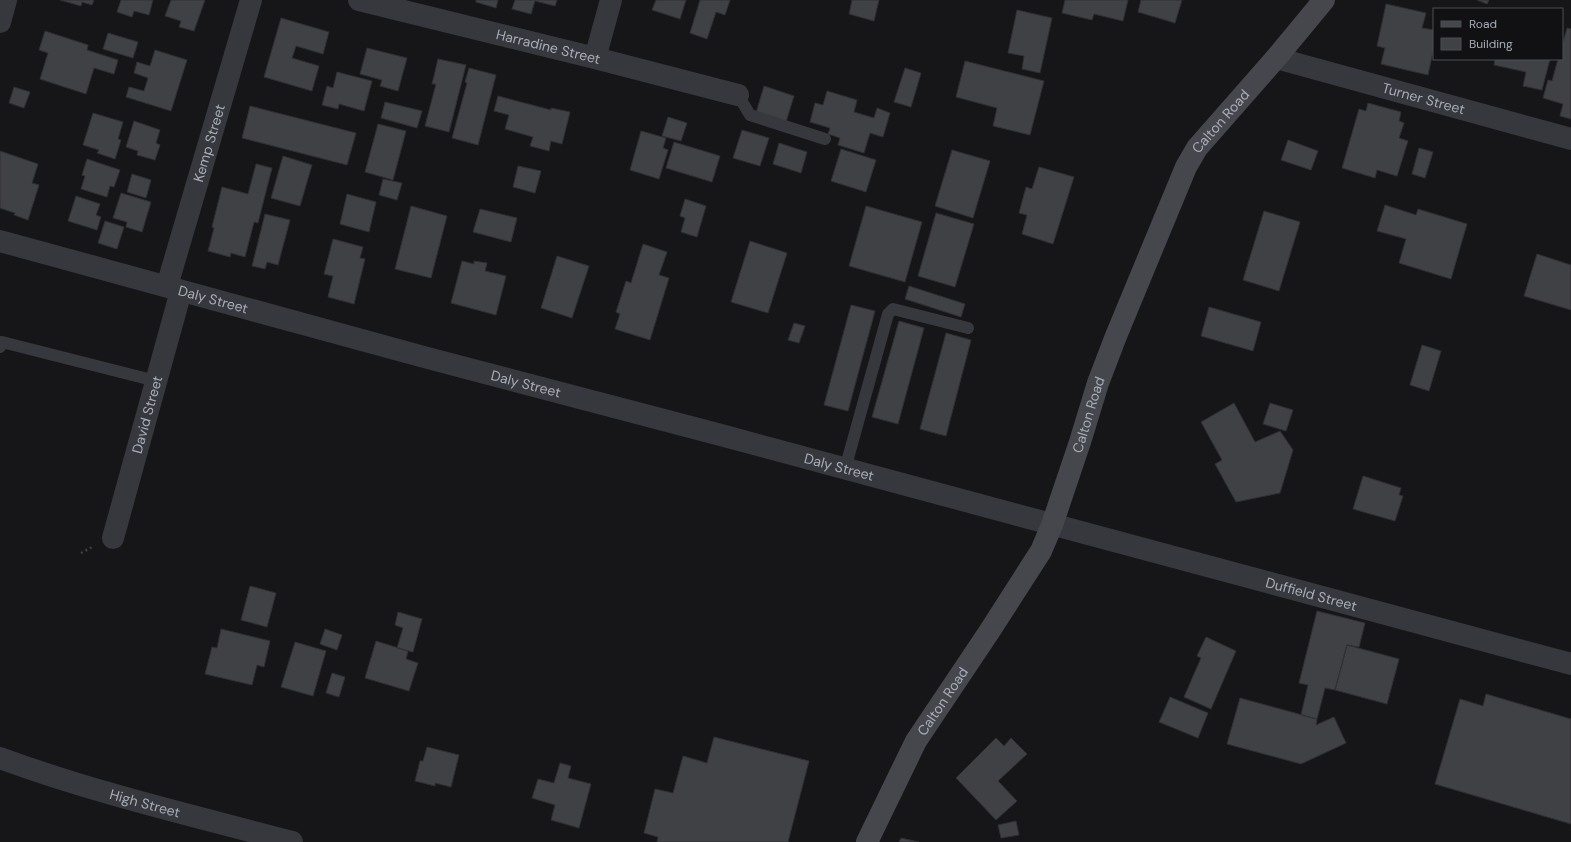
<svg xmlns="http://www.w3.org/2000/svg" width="1571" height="842" viewBox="0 0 1571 842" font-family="'DM Sans',sans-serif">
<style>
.building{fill:#404145;stroke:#303034}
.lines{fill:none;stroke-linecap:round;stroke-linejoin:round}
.path{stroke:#3d3f44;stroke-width:2.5;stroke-dasharray:2 3;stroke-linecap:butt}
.lane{stroke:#37383d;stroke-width:12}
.street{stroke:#37383d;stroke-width:22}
.secondary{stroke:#45474d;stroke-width:22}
.labels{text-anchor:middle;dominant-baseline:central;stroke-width:3;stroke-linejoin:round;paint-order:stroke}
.street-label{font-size:14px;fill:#a8adb8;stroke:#111113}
</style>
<rect width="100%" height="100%" fill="#161618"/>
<path class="building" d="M 60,0 L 94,0 L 92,5 L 82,2 L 81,6 Z
M 121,0 L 153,0 L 149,15 L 134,11 L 132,17 L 117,12 Z
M 171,0 L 205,0 L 194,31 L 179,27 L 181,21 L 165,16 Z
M 476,0 L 498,0 L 496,8 L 476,2 Z
M 515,0 L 557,0 L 555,6 L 535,1 L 531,14 L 512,9 Z
M 656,0 L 686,0 L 680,19 L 652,10 Z
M 700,0 L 730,0 L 725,15 L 716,12 L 707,39 L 690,33 Z
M 852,0 L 879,0 L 874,21 L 849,14 Z
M 1065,0 L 1128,0 L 1123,21 L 1094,14 L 1092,20 L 1062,13 Z
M 1141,0 L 1182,0 L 1175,23 L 1138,12 Z
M 1477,0 L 1489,0 L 1487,4 Z
M 1386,4 L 1426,13 L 1422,28 L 1434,30 L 1434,47 L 1428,75 L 1381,64 L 1385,48 L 1377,46 Z
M 1017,10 L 1052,18 L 1040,73 L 1022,69 L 1024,56 L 1008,53 Z
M 281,18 L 329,32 L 323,54 L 296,46 L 292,58 L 319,66 L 312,91 L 264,77 Z
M 1567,28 L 1571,29 L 1571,119 L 1560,116 L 1563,104 L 1543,98 L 1548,80 L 1552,81 L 1558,59 L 1562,59 L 1562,46 Z
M 45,31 L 88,45 L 87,50 L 118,60 L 114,74 L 94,68 L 86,94 L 40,79 L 48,53 L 39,50 Z
M 108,33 L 138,42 L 133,58 L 103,49 Z
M 367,48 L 407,58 L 398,91 L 380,86 L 382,80 L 360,74 Z
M 155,50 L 187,60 L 171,111 L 126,97 L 129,87 L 144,91 L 148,78 L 134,73 L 137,62 L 150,66 Z
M 438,59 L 466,65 L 449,132 L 425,126 L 436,84 L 432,84 Z
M 1495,59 L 1550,59 L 1542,90 L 1523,86 L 1526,72 L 1494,65 Z
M 965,61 L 1044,81 L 1030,135 L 993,126 L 997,108 L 956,97 Z
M 469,68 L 496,75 L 478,145 L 452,138 L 467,83 L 465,82 Z
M 905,68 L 921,73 L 911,107 L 894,102 Z
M 337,72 L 372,81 L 364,111 L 339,104 L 338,109 L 322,105 L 327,86 L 333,88 Z
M 764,86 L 794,96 L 786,122 L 756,113 Z
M 14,87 L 30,92 L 24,108 L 9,103 Z
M 827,91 L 857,100 L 854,112 L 874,118 L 877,108 L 890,113 L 883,137 L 870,133 L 864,153 L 838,145 L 840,138 L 828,134 L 830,128 L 810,122 L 815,103 L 823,105 Z
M 498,96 L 551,110 L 551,108 L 570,112 L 562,144 L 551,141 L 549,151 L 530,146 L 533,137 L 505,129 L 509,115 L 494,111 Z
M 385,102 L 422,111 L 417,128 L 381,118 Z
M 1368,103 L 1401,112 L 1399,121 L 1404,123 L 1399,138 L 1408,141 L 1397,176 L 1377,170 L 1375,178 L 1342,168 L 1359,109 L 1366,111 Z
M 250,106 L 356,133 L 347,165 L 242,138 Z
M 93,113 L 123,122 L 118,139 L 121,140 L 115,159 L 97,153 L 99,150 L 83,145 Z
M 668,117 L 687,123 L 681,141 L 662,136 Z
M 134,121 L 160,130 L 156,143 L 160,145 L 155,160 L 137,155 L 138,151 L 126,147 Z
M 378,124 L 406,131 L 393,180 L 365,172 Z
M 742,130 L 769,138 L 760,166 L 733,158 Z
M 641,131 L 666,138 L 663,148 L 668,150 L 659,179 L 630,170 Z
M 1288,140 L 1318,151 L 1311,170 L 1281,160 Z
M 674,142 L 720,156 L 712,182 L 666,168 Z
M 779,143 L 807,152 L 801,173 L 773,164 Z
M 1419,148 L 1433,152 L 1425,178 L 1412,174 Z
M 841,149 L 876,160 L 866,192 L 831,181 Z
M 952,150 L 990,161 L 973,218 L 935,206 Z
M 0,151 L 38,164 L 32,183 L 39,185 L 28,220 L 14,215 L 15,213 L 0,208 Z
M 283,156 L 312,165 L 300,206 L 271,198 Z
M 87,159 L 120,170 L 114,187 L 110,186 L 107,197 L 81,189 L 85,176 L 82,175 Z
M 256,164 L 272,168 L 258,223 L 254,222 L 245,257 L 231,253 L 230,257 L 208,251 L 214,228 L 212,227 L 222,187 L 248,194 Z
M 518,166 L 541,171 L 535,193 L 513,187 Z
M 1039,167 L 1074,177 L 1053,244 L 1022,234 L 1027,215 L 1019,213 L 1026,187 L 1032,189 Z
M 132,174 L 151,180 L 146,198 L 127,192 Z
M 383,179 L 402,183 L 397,200 L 379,195 Z
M 121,193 L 151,202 L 142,232 L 126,227 L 127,222 L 113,218 Z
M 347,194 L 376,202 L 369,232 L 340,224 Z
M 76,196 L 100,204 L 96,215 L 101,217 L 97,230 L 68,221 Z
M 685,199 L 706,206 L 697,237 L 681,232 L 685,218 L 680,216 Z
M 1385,205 L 1416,215 L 1418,209 L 1467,224 L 1451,279 L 1399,263 L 1406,239 L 1377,231 Z
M 411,206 L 447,216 L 431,278 L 395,269 Z
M 866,206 L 922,222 L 905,282 L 849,266 Z
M 480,209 L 517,218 L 511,242 L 473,232 Z
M 1264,211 L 1300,222 L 1279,291 L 1243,280 Z
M 936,213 L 974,224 L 955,287 L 918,276 Z
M 265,214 L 290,220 L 278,265 L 267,262 L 265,269 L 252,266 Z
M 105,221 L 124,227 L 117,249 L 98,243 Z
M 333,239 L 363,247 L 360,258 L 365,259 L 354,304 L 328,297 L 333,276 L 324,274 Z
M 750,241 L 787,253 L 768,313 L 731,302 Z
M 643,244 L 667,252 L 659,275 L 669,278 L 650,340 L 615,329 L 620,314 L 616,312 L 626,281 L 631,283 Z
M 1537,254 L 1571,265 L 1571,310 L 1524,296 Z
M 557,256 L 589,266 L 572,318 L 541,308 Z
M 462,261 L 474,264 L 474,261 L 487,263 L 485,271 L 506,276 L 496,315 L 451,303 Z
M 909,286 L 965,304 L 961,317 L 905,299 Z
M 851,305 L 875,311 L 848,411 L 824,405 Z
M 1209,307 L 1261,322 L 1253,351 L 1201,336 Z
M 899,321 L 924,328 L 898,424 L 872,417 Z
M 794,323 L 805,326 L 799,343 L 788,340 Z
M 946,333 L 971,340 L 946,436 L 920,429 Z
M 1422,345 L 1441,351 L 1429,391 L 1410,385 Z
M 1234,403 L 1255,442 L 1280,431 L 1293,450 L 1280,493 L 1236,502 L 1215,464 L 1222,460 L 1201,422 Z
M 1270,403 L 1293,410 L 1286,431 L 1263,424 Z
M 1363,476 L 1401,488 L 1399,495 L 1403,496 L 1395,521 L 1353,509 Z
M 250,586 L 276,593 L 267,627 L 241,620 Z
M 1317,611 L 1365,623 L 1359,647 L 1347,645 L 1335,690 L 1325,688 L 1317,719 L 1301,715 L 1308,685 L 1299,683 Z
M 398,612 L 422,619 L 413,652 L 397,648 L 403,628 L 395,625 Z
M 221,629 L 270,641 L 264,667 L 257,665 L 252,685 L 205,674 L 212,647 L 217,648 Z
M 325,629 L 342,635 L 337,650 L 320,644 Z
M 1206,637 L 1236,651 L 1211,709 L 1184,697 L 1201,658 L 1197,656 Z
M 376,641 L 408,651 L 406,659 L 418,663 L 409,691 L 365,678 Z
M 295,642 L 326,651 L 313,696 L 281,687 Z
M 1347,645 L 1399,659 L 1387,704 L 1335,690 Z
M 332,673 L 345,677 L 339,697 L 326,693 Z
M 1486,694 L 1571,719 L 1571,824 L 1435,784 L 1460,699 L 1483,706 Z
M 1170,697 L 1208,713 L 1198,738 L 1159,722 Z
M 1240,698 L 1317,719 L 1316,725 L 1334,717 L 1346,743 L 1301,764 L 1227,744 Z
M 714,737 L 809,761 L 788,842 L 657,842 L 658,837 L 644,833 L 655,789 L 673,793 L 683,756 L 707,763 Z
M 996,738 L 1004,746 L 1011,738 L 1027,754 L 998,781 L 1017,801 L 996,820 L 956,778 Z
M 427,747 L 459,755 L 451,787 L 435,783 L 435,786 L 415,781 L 420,761 L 423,761 Z
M 560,763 L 571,766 L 568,778 L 591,784 L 579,828 L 551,820 L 555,805 L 532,798 L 538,779 L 554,783 Z
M 1016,821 L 1019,835 L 1001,838 L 998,825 Z
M 901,838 L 919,842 L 899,842 Z"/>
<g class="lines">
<path class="path" d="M 81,553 L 94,546"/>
<path class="lane" d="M 738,95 L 750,115 L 825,139
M 0,347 L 2,342 L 156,381
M 845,469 L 888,314 L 893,309 L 968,328"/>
<g class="street">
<path id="s1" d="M 359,0 L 595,58 L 738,95"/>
<path d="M 0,22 L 6,0"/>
<path d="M 595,58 L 611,0"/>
<path id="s2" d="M 1276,58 L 1571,139"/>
<path id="s3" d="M 0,241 L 424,357 L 717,434 L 1571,664"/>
<path id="s4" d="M 167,286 L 251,0"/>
<path id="s5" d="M 113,538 L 181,291"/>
<path id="s6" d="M 0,758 C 95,793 194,816 292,842"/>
</g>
<path class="secondary" id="s7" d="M 867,842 L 916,741 L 989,632 L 1041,551 L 1052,525 L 1080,442 L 1098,383 L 1116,336 L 1186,167 L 1197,148 L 1276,58 L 1324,0"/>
</g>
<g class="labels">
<g class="street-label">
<text stroke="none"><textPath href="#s1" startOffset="195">Harradine Street</textPath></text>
<text stroke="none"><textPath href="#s2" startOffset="153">Turner Street</textPath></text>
<text stroke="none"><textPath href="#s7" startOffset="808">Calton Road</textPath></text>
<text stroke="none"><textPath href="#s4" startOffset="149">Kemp Street</textPath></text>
<text stroke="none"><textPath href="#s3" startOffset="221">Daly Street</textPath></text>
<text stroke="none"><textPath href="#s3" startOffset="545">Daly Street</textPath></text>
<text stroke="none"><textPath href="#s5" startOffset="128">David Street</textPath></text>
<text stroke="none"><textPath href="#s7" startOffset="484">Calton Road</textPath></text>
<text stroke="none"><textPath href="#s3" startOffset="869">Daly Street</textPath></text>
<text stroke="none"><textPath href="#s3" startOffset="1358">Duffield Street</textPath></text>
<text stroke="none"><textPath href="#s7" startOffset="160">Calton Road</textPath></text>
<text stroke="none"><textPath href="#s6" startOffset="152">High Street</textPath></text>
</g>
</g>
<rect x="1433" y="8" width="130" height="52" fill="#111113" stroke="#4d4f55"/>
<rect x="1441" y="21" width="20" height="6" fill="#45474d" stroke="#4d4f55"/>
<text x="1469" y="28" font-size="12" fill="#a8adb8">Road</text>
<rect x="1441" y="38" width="20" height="12" fill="#404145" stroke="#4d4f55"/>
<text x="1469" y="48" font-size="12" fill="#a8adb8">Building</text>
</svg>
